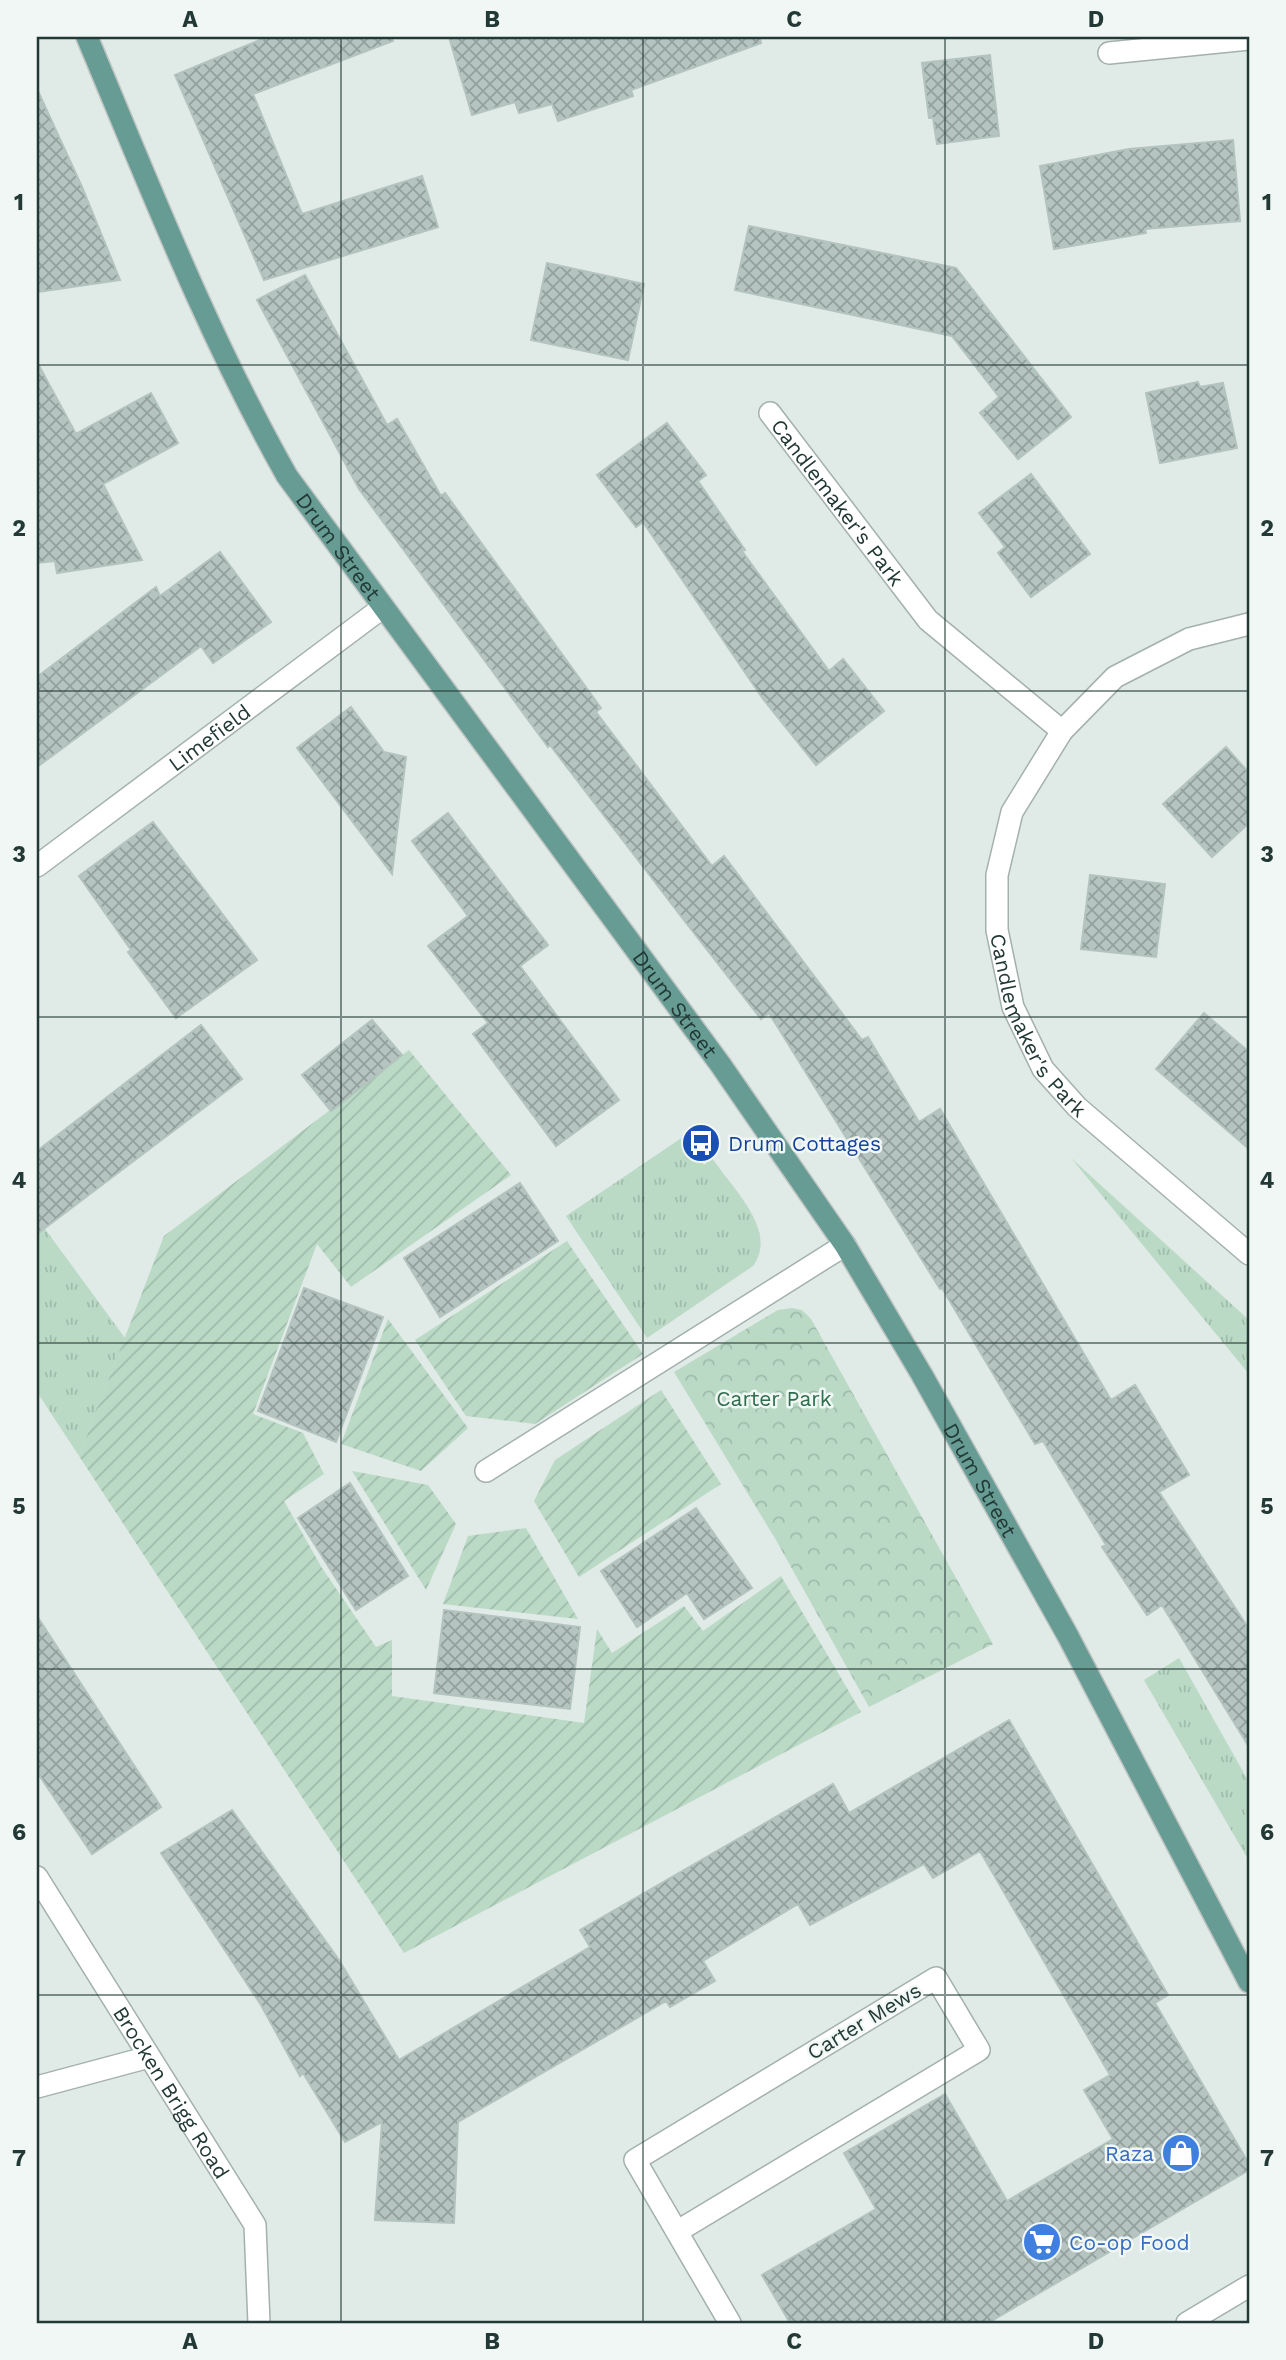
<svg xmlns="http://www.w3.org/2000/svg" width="1286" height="2360" viewBox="0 0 1286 2360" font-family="'Work Sans',sans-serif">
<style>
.grass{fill:url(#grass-tufts)}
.park{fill:url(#park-crowns)}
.garden{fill:url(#garden-furrows)}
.building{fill:url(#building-cross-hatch);stroke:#b3c3be;stroke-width:2}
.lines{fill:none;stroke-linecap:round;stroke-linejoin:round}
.minor-casing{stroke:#a3b1ad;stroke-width:24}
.major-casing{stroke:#bdc4c2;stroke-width:24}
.minor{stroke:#fff;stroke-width:21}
.major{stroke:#679c94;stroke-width:21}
.grid{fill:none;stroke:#223935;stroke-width:2;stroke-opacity:0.55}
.labels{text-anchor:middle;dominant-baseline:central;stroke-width:5;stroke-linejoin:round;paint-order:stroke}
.street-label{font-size:21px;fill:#223935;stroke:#f0f7f4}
.transit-label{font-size:21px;fill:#164399;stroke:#f0f7f4;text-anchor:start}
.park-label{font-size:21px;fill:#2f6d4d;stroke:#f0f7f4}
.shop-label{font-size:21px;fill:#366cbe;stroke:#f0f7f4;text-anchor:end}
.neatline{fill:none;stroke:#223935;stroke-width:2.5}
.grid-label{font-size:23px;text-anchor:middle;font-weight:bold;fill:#223935}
</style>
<defs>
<pattern id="grass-tufts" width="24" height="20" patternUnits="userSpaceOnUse" patternTransform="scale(1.75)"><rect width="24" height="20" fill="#badac6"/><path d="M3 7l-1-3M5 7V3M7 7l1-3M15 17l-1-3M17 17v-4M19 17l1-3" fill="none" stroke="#a0bcab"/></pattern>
<pattern id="park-crowns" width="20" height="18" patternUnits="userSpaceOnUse" patternTransform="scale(1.75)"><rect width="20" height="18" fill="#badac6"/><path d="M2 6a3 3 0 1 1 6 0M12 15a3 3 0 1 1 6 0" fill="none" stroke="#a0bcab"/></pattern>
<pattern id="garden-furrows" width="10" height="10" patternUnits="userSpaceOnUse" patternTransform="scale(1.75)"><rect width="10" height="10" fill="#badac6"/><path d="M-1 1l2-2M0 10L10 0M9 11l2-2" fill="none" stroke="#a0bcab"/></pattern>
<pattern id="building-cross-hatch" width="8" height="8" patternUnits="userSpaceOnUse" patternTransform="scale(1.75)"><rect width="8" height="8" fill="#b5c4c0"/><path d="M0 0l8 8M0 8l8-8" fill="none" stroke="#93a09d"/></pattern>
</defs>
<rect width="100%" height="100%" fill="#e0eae6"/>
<path class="grass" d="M 683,1137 L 704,1165 L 712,1158 C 732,1188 779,1231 753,1266 L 647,1338 L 566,1216 Z
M 1071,1158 L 1249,1320 L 1249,1374 Z
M 37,1218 L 125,1338 L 79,1456 L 37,1392 Z
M 1179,1658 L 1249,1782 L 1249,1861 L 1144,1680 Z"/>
<path class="park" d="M 792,1308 L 802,1310 L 811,1319 L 993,1644 L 869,1707 L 776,1540 L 674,1372 L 778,1310 Z"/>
<path class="garden" d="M 409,1050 L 511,1175 L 351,1287 L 317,1244 L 253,1414 L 303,1433 L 324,1474 L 284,1501 L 322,1568 L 376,1647 L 392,1640 L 392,1696 L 584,1723 L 597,1629 L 612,1653 L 684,1606 L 703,1631 L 781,1576 L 861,1712 L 404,1953 L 79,1456 L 164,1236 Z
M 567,1241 L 643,1354 L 535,1424 L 466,1416 L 415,1340 Z
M 388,1319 L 468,1428 L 421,1471 L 341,1444 Z
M 661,1390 L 721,1484 L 579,1577 L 534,1501 L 555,1460 Z
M 352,1471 L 428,1485 L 456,1524 L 426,1590 Z
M 526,1528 L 578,1619 L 443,1604 L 468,1536 Z"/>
<path class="building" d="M 267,37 L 392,37 L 393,41 L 253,94 L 302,214 L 422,176 L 438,227 L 264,280 L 175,75 Z
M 449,37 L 760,37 L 761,43 L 631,90 L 633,96 L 558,121 L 552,104 L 519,113 L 515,102 L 472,115 Z
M 990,55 L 999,136 L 937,144 L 933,118 L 929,118 L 922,63 Z
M 37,89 L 82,187 L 120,280 L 37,292 Z
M 1233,140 L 1240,221 L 1145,229 L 1146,233 L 1054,249 L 1040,166 L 1129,149 Z
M 749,226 L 956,268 L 1071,417 L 1018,459 L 980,413 L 999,397 L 952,336 L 735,290 Z
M 547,263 L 644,284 L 628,360 L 531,340 Z
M 305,275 L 387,425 L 397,419 L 441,496 L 445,493 L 601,708 L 596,712 L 712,866 L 724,856 L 862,1040 L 868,1037 L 919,1122 L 940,1109 L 1111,1400 L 1135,1385 L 1189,1475 L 1159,1492 L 1249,1629 L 1249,1747 L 1162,1605 L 1147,1615 L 1102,1547 L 1106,1545 L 1043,1441 L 1035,1444 L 942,1288 L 940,1289 L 769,1013 L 761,1019 L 680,915 L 550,745 L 548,747 L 359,489 L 257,300 Z
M 37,362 L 76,434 L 151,393 L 178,443 L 103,484 L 142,560 L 57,573 L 55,561 L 37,563 Z
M 1198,382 L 1200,387 L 1223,383 L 1237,448 L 1160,463 L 1146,393 Z
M 667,423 L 706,475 L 698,481 L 745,550 L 742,551 L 829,671 L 843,659 L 884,711 L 816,765 L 763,699 L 643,522 L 636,527 L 597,475 Z
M 1031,474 L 1090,554 L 1031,597 L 998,553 L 1005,547 L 979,513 Z
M 220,552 L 271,622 L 213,663 L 201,646 L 37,767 L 37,677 L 156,587 L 160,596 Z
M 351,707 L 384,752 L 406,757 L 392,874 L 297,748 Z
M 1226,747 L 1249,773 L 1249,823 L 1212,857 L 1163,804 Z
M 448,813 L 548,945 L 520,966 L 619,1100 L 556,1146 L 473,1034 L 488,1023 L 428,946 L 468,916 L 412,841 Z
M 153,822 L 257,960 L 176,1018 L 128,952 L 131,950 L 79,876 Z
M 1090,875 L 1165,884 L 1156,957 L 1081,949 Z
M 1204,1013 L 1249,1052 L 1249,1149 L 1156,1069 Z
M 372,1020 L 402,1055 L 331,1111 L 302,1075 Z
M 201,1025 L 242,1079 L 37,1234 L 37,1151 Z
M 520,1183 L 558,1241 L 440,1317 L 404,1258 Z
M 304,1288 L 383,1317 L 336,1442 L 258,1411 Z
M 350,1483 L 408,1576 L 356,1610 L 298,1518 Z
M 696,1508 L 752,1588 L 704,1619 L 687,1593 L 637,1627 L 601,1571 Z
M 444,1610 L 580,1627 L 570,1709 L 434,1693 Z
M 37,1616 L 161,1807 L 92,1854 L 37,1772 Z
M 1009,1720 L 1168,1995 L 1155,2003 L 1249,2164 L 1249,2170 L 988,2323 L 790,2323 L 762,2275 L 876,2209 L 844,2153 L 945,2094 L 1007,2201 L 1113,2139 L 1084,2090 L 1110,2075 L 980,1851 L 933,1878 L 924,1864 L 810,1925 L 798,1904 L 703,1961 L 715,1981 L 670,2007 L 666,2001 L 458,2122 L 454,2223 L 375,2220 L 382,2122 L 345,2142 L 303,2073 L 300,2076 L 261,2005 L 161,1853 L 232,1810 L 339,1960 L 399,2060 L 590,1947 L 580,1930 L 833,1784 L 849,1813 Z"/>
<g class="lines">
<defs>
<g id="minor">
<path d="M 1109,53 L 1249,39"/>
<path id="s1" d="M 770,413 L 928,620 L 1062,731"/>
<path id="s2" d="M 1249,624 L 1189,639 L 1115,677 L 1062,731 L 1012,812 L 997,875 L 997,930 L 1013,1007 L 1043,1069 L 1077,1107 L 1249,1254"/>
<path id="s3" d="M 37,866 L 382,608"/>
<path d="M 486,1471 L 845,1245"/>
<path id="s4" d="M 37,1877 L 255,2225 L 259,2323"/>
<path d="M 37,2087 L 149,2057"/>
<path d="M 678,2231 L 979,2050 L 936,1978 L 635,2160 L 730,2323"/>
<path d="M 1187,2323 L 1249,2286"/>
</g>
<g id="major">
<path id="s5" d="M 87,37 C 150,187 207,334 287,476 L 720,1064 L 845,1245 L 922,1375 L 1068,1636 L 1249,1982"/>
</g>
</defs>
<use href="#minor" class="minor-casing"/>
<use href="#major" class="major-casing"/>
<use href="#minor" class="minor"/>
<use href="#major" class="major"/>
</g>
<path class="grid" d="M 341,37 L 341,2323M 643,37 L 643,2323M 945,37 L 945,2323M 37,365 L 1249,365M 37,691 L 1249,691M 37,1017 L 1249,1017M 37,1343 L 1249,1343M 37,1669 L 1249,1669M 37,1995 L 1249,1995"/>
<defs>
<symbol id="bus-disc" viewBox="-11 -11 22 22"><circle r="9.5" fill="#1a4fb4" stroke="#f0f7f4"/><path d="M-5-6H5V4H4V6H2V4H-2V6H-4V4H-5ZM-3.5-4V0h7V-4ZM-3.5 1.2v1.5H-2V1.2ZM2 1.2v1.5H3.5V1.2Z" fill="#fff"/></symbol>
<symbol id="shop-disc" viewBox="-11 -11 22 22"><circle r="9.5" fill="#3f7fe0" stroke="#f0f7f4"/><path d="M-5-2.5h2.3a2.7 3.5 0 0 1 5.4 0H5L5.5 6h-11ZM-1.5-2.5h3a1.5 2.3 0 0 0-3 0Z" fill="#fff"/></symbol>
<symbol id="supermarket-disc" viewBox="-11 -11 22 22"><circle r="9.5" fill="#3f7fe0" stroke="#f0f7f4"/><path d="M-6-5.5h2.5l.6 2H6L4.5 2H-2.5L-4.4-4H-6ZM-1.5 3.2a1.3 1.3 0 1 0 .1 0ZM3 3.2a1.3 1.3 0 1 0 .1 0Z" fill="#fff"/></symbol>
</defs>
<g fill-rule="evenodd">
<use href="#bus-disc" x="679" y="1121" width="44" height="44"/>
<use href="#shop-disc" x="1159" y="2131" width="44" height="44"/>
<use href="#supermarket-disc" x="1020" y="2220" width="44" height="44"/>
</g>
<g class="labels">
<g class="street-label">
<text stroke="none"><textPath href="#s1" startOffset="112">Candlemaker's Park</textPath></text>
<text stroke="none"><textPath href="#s5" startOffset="570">Drum Street</textPath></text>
<text stroke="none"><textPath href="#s3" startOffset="215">Limefield</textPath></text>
<text stroke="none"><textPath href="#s5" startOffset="1138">Drum Street</textPath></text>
<text stroke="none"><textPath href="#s2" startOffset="541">Candlemaker's Park</textPath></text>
<text stroke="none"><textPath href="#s5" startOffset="1704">Drum Street</textPath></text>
<text transform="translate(864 2021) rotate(-31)">Carter Mews</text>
<text stroke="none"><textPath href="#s4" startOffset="254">Brocken Brigg Road</textPath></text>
</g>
<g class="transit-label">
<text x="728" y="1143">Drum Cottages</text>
</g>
<g class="park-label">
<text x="774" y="1398">Carter Park</text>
</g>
<g class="shop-label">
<text x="1154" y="2153">Raza</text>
<text x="1069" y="2242" text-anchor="start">Co-op Food</text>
</g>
</g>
<rect width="1286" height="2360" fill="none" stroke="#f0f7f4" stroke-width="77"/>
<rect x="38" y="38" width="1210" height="2284" class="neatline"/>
<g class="grid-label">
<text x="190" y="27">A</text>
<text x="492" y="27">B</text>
<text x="794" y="27">C</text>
<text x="1096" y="27">D</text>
<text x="19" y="210">1</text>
<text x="1267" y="210">1</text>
<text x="19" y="536">2</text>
<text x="1267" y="536">2</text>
<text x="19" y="862">3</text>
<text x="1267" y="862">3</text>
<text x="19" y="1188">4</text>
<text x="1267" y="1188">4</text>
<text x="19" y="1514">5</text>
<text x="1267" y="1514">5</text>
<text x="19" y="1840">6</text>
<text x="1267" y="1840">6</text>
<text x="19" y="2166">7</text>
<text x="1267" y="2166">7</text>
<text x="190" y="2349">A</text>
<text x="492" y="2349">B</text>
<text x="794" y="2349">C</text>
<text x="1096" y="2349">D</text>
</g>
</svg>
